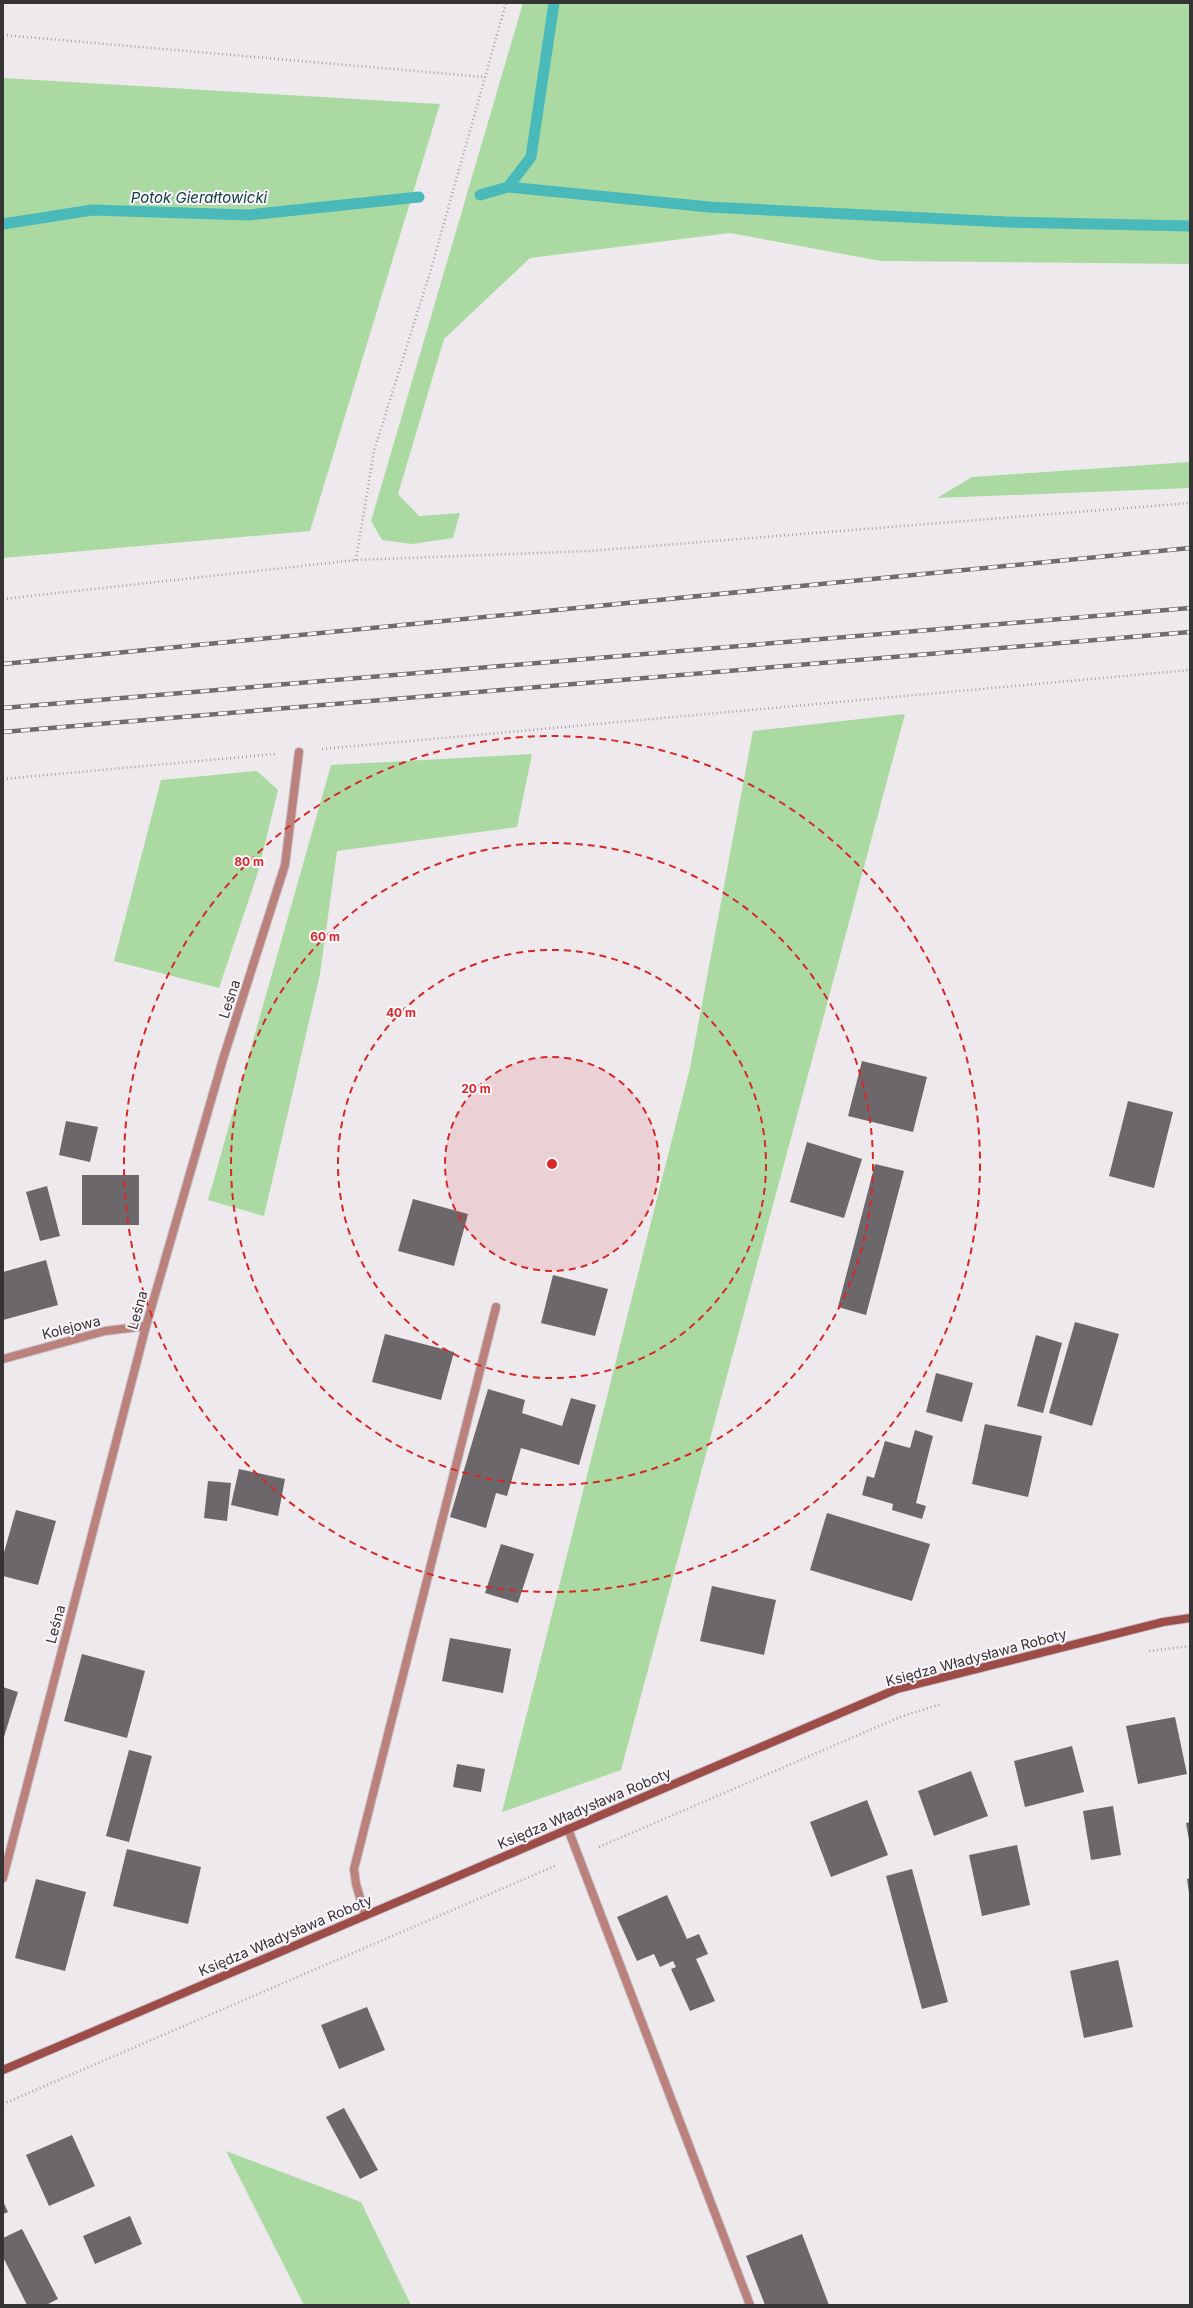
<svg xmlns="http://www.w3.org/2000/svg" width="1193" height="2308" viewBox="0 0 1193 2308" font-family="Inter,sans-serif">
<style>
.green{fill:#aadaa2}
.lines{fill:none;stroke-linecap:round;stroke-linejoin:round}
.stream{stroke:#49b9b9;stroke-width:11}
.building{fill:#6c676b}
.service-casing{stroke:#c9c5c8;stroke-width:10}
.minor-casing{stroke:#c9c5c8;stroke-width:10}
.secondary-casing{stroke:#c9c5c8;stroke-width:10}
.path{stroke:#a4a0a3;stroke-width:2.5;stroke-dasharray:1 3;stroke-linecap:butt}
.service{stroke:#bb817c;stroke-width:8}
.minor{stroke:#bb817c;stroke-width:8}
.secondary{stroke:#9e4c48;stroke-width:8}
.rail-casing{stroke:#6f6c6e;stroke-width:4.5}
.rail{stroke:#fbf6fb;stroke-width:3;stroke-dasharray:9;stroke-linecap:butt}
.ring{fill:none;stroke:#d62828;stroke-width:2;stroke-dasharray:7 5}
.labels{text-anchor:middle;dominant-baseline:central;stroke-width:4;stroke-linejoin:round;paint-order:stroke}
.street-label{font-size:14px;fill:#353334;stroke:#fbf6fb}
.water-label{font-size:15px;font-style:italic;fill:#0f4242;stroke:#fbf6fb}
.centre{fill:#d62828;stroke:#fbf6fb;stroke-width:2}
.ring-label{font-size:12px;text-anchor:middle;font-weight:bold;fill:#d62828;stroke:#fbf6fb;stroke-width:4;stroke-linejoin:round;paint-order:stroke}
</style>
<rect width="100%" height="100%" fill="#eee9ed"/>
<path class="green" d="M 523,3 L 1190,3 L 1190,264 L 881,261 L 730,233 L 530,258 L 444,339 L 398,494 L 419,516 L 460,513 L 453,538 L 412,544 L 382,540 L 371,521 Z
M 3,78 L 440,104 L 310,531 L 3,558 Z
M 1190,462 L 1190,488 L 937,498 L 972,477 Z
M 905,714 L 621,1770 L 502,1812 L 690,1068 L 753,731 Z
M 532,754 L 517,827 L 337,851 L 320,974 L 264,1216 L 208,1200 L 331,765 Z
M 257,771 L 278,790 L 258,872 L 219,988 L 114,961 L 161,780 Z
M 226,2151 L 361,2202 L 411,2305 L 304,2305 Z"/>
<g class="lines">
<path class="stream" d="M 508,187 L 709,207 L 1006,222 L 1190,226
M 480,195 L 508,187 L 531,157 L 554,3
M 3,224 L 92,210 L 248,215 L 419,197"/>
</g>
<path class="building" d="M 862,1061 L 927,1077 L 913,1132 L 848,1116 Z
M 1128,1101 L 1173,1112 L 1154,1188 L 1109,1176 Z
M 66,1121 L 98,1127 L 90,1162 L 59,1155 Z
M 807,1142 L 862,1159 L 844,1218 L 790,1202 Z
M 875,1164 L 904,1171 L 866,1315 L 838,1307 Z
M 82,1175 L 139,1175 L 139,1225 L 82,1225 Z
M 47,1186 L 60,1236 L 40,1241 L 26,1192 Z
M 413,1199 L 468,1214 L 454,1266 L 398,1251 Z
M 46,1260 L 58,1305 L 3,1320 L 3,1272 Z
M 553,1275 L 608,1289 L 595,1336 L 541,1323 Z
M 1075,1322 L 1119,1334 L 1092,1426 L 1049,1413 Z
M 385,1334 L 454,1352 L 441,1400 L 372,1382 Z
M 1036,1335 L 1062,1343 L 1043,1413 L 1017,1406 Z
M 936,1373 L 973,1383 L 962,1422 L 926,1412 Z
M 488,1389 L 525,1400 L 522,1413 L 562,1426 L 571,1398 L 596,1405 L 579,1465 L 521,1448 L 507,1496 L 496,1493 L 486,1528 L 450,1517 Z
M 985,1424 L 1042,1436 L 1028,1497 L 972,1484 Z
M 915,1430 L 933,1436 L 916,1503 L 926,1506 L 922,1519 L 892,1510 L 893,1504 L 862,1495 L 867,1476 L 874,1478 L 885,1441 L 910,1448 Z
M 239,1469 L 285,1479 L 278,1516 L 231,1505 Z
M 208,1481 L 231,1483 L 227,1521 L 204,1518 Z
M 16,1510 L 56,1521 L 38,1585 L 3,1576 L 3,1556 Z
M 827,1513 L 930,1544 L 912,1601 L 810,1570 Z
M 501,1544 L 534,1554 L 518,1603 L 485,1593 Z
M 712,1586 L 776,1600 L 764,1655 L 700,1641 Z
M 450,1638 L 511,1649 L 503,1693 L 442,1681 Z
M 82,1654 L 145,1671 L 127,1738 L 64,1721 Z
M 3,1687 L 18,1692 L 3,1740 Z
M 1175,1717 L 1187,1774 L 1138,1784 L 1126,1726 Z
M 1072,1746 L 1084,1792 L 1025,1807 L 1014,1761 Z
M 129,1750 L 152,1756 L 129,1842 L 106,1836 Z
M 457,1764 L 485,1769 L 481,1792 L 453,1787 Z
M 971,1771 L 988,1816 L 934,1836 L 918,1791 Z
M 867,1800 L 888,1855 L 831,1877 L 810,1822 Z
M 1113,1806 L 1121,1855 L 1091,1860 L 1083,1811 Z
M 1190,1822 L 1190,1840 L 1189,1840 L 1186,1823 Z
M 1017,1845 L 1030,1905 L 982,1916 L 969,1855 Z
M 127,1849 L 201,1867 L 188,1924 L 113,1906 Z
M 912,1869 L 948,2002 L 922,2009 L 886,1876 Z
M 1190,1878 L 1190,1893 L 1189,1893 L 1187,1879 Z
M 36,1879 L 86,1892 L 65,1971 L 15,1958 Z
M 667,1895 L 687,1939 L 699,1934 L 708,1954 L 696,1959 L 715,2001 L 690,2011 L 671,1969 L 676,1967 L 673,1961 L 660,1967 L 654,1954 L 637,1961 L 617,1917 Z
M 1118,1960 L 1133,2027 L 1084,2038 L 1070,1971 Z
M 367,2007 L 385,2050 L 339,2069 L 321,2025 Z
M 344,2108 L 378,2170 L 360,2179 L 326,2117 Z
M 72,2135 L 95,2186 L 49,2206 L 26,2155 Z
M 3,2201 L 8,2212 L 3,2214 Z
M 130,2216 L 142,2244 L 95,2264 L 83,2236 Z
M 22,2229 L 58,2299 L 46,2305 L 27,2305 L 3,2257 L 3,2238 Z
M 802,2234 L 829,2305 L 765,2305 L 746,2256 Z"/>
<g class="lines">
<defs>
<path id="service" d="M 568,1829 L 750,2305
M 365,1915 L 356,1884 L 354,1869 L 496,1307"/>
<path id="minor" d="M 3,1359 L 105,1331 L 146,1326
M 3,1878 L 146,1326 L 223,1059 L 285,865 L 299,752"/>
<path id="secondary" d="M 3,2070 L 897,1689 L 1163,1622 L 1190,1618"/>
</defs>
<use href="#service" class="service-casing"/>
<use href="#minor" class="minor-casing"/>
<use href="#secondary" class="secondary-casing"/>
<path class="path" d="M 3,35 L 484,77
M 356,560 L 374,451 L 431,269 L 506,3
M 3,599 L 356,560 L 589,551 L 1190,503
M 322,749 L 1190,670
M 3,779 L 275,754
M 1149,1651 L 1190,1646
M 599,1847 L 900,1717 L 941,1704
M 3,2104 L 557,1865"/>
<use href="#service" class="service"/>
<use href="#minor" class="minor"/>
<use href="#secondary" class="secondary"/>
<defs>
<path id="rail" d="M 3,664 L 1190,548
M 3,708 L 1190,608
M 3,732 L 1190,632"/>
</defs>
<use href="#rail" class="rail-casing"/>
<use href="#rail" class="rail"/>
</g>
<circle cx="552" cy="1164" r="107" fill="#d62828" fill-opacity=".12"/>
<g class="ring">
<circle cx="552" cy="1164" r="107"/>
<circle cx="552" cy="1164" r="214"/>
<circle cx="552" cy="1164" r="321"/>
<circle cx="552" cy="1164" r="428"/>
</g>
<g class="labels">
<g class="street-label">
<text transform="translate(229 999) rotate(-72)">Leśna</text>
<text transform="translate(137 1310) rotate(-74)">Leśna</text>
<text transform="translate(71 1327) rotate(-14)">Kolejowa</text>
<text transform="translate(55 1624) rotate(-75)">Leśna</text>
<text transform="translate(976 1657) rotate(-15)">Księdza Władysława Roboty</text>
<text transform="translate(584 1808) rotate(-23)">Księdza Władysława Roboty</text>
<text transform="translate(285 1935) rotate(-23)">Księdza Władysława Roboty</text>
</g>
<g class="water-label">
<text x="199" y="197">Potok Gierałtowicki</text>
</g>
</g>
<circle cx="552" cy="1164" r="6" class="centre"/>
<g class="ring-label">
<text x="249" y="866">80 m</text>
<text x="325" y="941">60 m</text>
<text x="401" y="1017">40 m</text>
<text x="476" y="1093">20 m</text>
</g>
<rect width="1193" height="2308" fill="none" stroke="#353334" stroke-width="8"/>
</svg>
